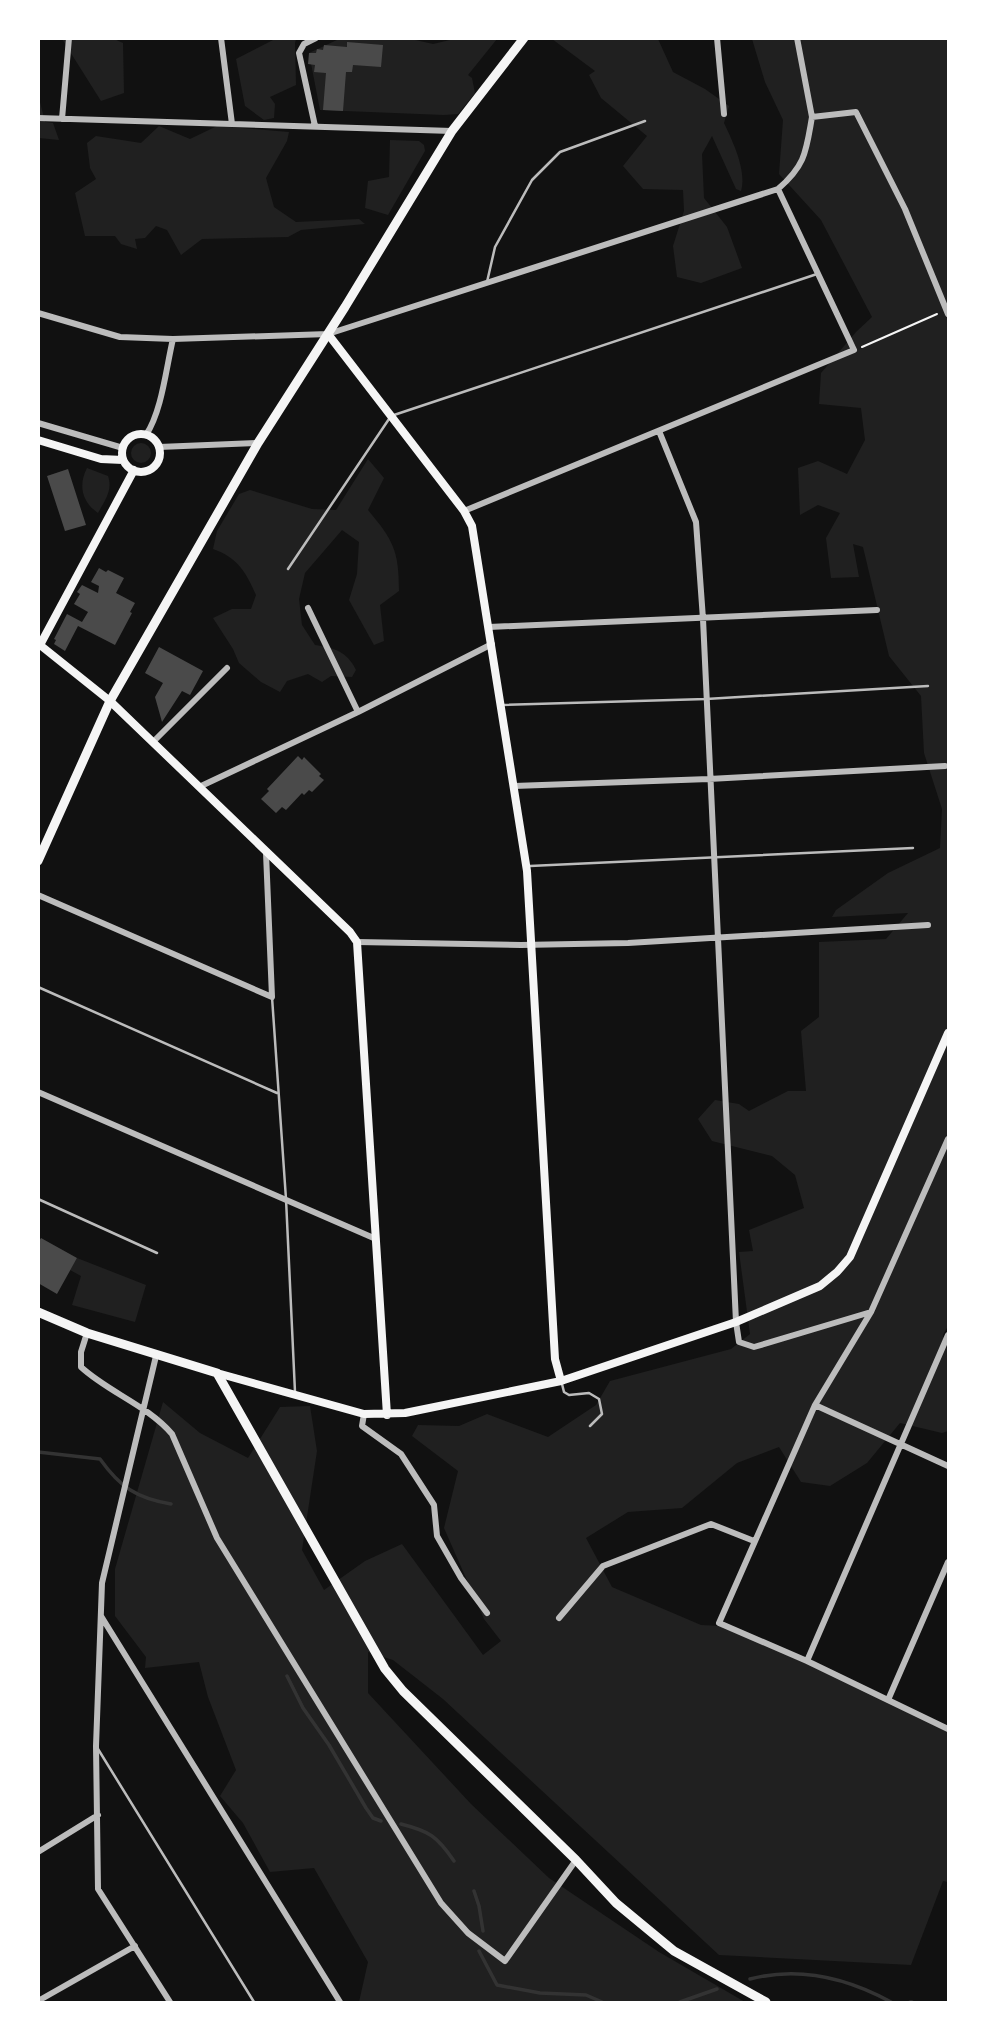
<svg xmlns="http://www.w3.org/2000/svg" width="987" height="2041" viewBox="0 0 987 2041" font-family="Raleway,sans-serif">
<style>
.green{fill:#202020}
.lines{fill:none;stroke-linecap:round;stroke-linejoin:round}
.stream{stroke:#333;stroke-width:3.5}
.building{fill:#4a4a4a}
.path{stroke:#f5f5f5;stroke-width:2}
.service{stroke:#bcbcbc;stroke-width:2.5}
.minor{stroke:#bcbcbc;stroke-width:6}
.secondary{stroke:#f5f5f5;stroke-width:8}
.primary{stroke:#f5f5f5;stroke-width:9}
</style>
<rect width="100%" height="100%" fill="#111"/>
<path class="green" d="M 62,39 L 114,39 L 123,43 L 124,93 L 101,101 Z
M 275,39 L 296,39 L 295,43 L 296,85 L 270,97 L 275,104 L 274,118 L 264,120 L 245,106 L 236,59 Z
M 339,39 L 411,39 L 433,44 L 454,39 L 497,39 L 468,75 L 472,78 L 475,93 L 458,114 L 444,115 L 320,110 L 309,53 Z
M 552,39 L 658,39 L 673,72 L 705,89 L 729,106 L 724,123 C 733,142 747,171 741,191 L 736,189 L 712,136 L 702,154 L 704,198 L 727,227 L 742,268 L 701,283 L 677,277 L 673,246 L 684,211 L 683,190 L 643,189 L 623,166 L 647,136 L 601,98 L 589,75 L 595,71 Z
M 752,39 L 948,39 L 948,1326 L 943,1335 L 948,1352 L 948,1431 L 942,1433 L 900,1423 L 867,1463 L 830,1486 L 801,1482 L 779,1447 L 737,1463 L 682,1508 L 628,1512 L 586,1538 L 612,1587 L 701,1625 L 721,1626 L 948,1726 L 948,1882 L 943,1881 L 911,1965 L 719,1955 L 443,1699 L 393,1660 L 368,1652 L 368,1693 L 471,1804 L 549,1878 L 659,1952 L 745,2002 L 359,2002 L 368,1962 L 314,1868 L 270,1872 L 243,1823 L 220,1796 L 236,1770 L 208,1697 L 199,1662 L 145,1668 L 146,1657 L 115,1616 L 115,1569 L 163,1402 L 200,1433 L 248,1458 L 280,1407 L 310,1406 L 317,1451 L 302,1550 L 324,1590 L 365,1561 L 402,1544 L 483,1655 L 501,1641 L 484,1619 L 444,1528 L 458,1471 L 412,1436 L 418,1425 L 459,1426 L 487,1414 L 548,1437 L 596,1405 L 610,1381 L 731,1349 L 750,1334 L 739,1252 L 753,1251 L 749,1230 L 804,1208 L 795,1175 L 772,1156 L 712,1141 L 698,1119 L 715,1100 L 739,1104 L 749,1111 L 788,1091 L 806,1091 L 801,1031 L 819,1017 L 819,942 L 886,939 L 908,913 L 832,917 L 836,910 L 888,873 L 940,848 L 942,809 L 924,753 L 921,696 L 889,656 L 863,547 L 853,544 L 859,577 L 831,578 L 826,538 L 840,513 L 818,505 L 800,515 L 798,468 L 818,461 L 847,474 L 865,440 L 861,408 L 819,404 L 821,373 L 856,332 L 872,317 L 821,220 L 779,174 L 783,120 L 765,82 Z
M 38,94 L 45,122 L 53,123 L 59,140 L 39,138 Z
M 159,126 L 190,139 L 217,126 L 289,132 L 287,141 L 266,178 L 274,207 L 296,222 L 359,219 L 365,224 L 301,230 L 288,237 L 202,239 L 181,255 L 167,230 L 156,226 L 145,238 L 135,239 L 137,249 L 121,244 L 115,236 L 85,236 L 75,193 L 96,179 L 90,168 L 87,143 L 96,136 L 141,143 Z
M 390,140 L 419,141 L 424,145 L 425,151 L 388,215 L 365,208 L 368,181 L 389,177 Z
M131 453a10 10 0 1 1 20 0a10 10 0 1 1-20 0Z
M 368,459 L 384,478 L 368,510 C 393,540 399,550 399,591 L 380,605 L 384,641 L 374,645 L 349,600 L 357,574 L 359,542 L 342,530 L 305,573 L 299,599 L 302,625 L 315,645 C 334,648 347,651 356,670 L 352,677 L 331,676 L 322,682 L 308,674 L 287,681 L 280,692 L 261,682 L 239,663 L 233,649 L 213,618 L 232,609 L 251,609 L 256,595 C 246,572 238,558 213,549 L 217,531 L 239,494 L 250,490 L 312,509 L 336,510 Z
M 87,468 L 108,476 C 113,490 105,500 98,513 C 82,502 78,485 87,468 Z
M 77,1258 L 146,1285 L 135,1322 L 72,1305 L 81,1276 L 70,1270 Z"/>
<g class="lines">
<path class="stream" d="M 38,1452 L 100,1459 C 120,1487 136,1498 171,1504
M 287,1676 L 303,1708 L 329,1745 L 366,1808 L 373,1818 L 381,1821
M 401,1824 C 429,1831 437,1836 454,1861
M 474,1891 L 479,1906 L 483,1931
M 479,1951 L 497,1985 L 540,1993 L 586,1995 L 602,2002
M 750,1979 C 800,1966 847,1978 891,2002
M 680,2002 L 717,1989
M 910,2002 L 912,2002"/>
</g>
<path class="building" d="M 347,42 L 383,45 L 381,67 L 353,65 L 352,72 L 346,72 L 343,111 L 323,110 L 326,73 L 314,72 L 315,65 L 308,64 L 309,53 L 316,53 L 317,49 L 323,50 L 324,45 L 347,47 Z
M 68,469 L 86,525 L 65,531 L 47,476 Z
M 99,568 L 106,572 L 108,570 L 124,578 L 116,593 L 135,603 L 130,612 L 132,613 L 115,645 L 78,626 L 65,651 L 54,644 L 56,640 L 54,639 L 67,614 L 82,622 L 88,612 L 74,604 L 80,594 L 77,592 L 82,585 L 98,593 L 99,586 L 91,582 Z
M 159,647 L 203,671 L 190,695 L 182,691 L 162,722 L 155,697 L 163,683 L 145,673 Z
M 298,756 L 302,760 L 304,757 L 321,774 L 319,776 L 324,780 L 312,792 L 309,790 L 304,795 L 302,793 L 286,810 L 282,807 L 276,813 L 261,799 L 269,791 L 267,789 Z
M 41,1238 L 77,1258 L 57,1294 L 38,1283 L 38,1243 Z"/>
<g class="lines">
<path class="path" d="M 862,347 L 937,314"/>
<path class="service" d="M 487,282 L 495,247 L 532,180 L 560,152 L 645,121
M 288,569 L 391,416 L 817,274
M 501,705 L 706,699 L 928,686
M 530,866 L 913,848
M 38,987 L 277,1093
M 272,997 L 286,1199 L 295,1392
M 38,1199 L 157,1253
M 562,1384 L 564,1392 L 569,1395 L 589,1393 L 599,1399 L 602,1414 L 590,1426
M 98,1749 L 254,2002"/>
<path class="minor" d="M 221,38 L 232,124
M 717,38 L 724,114
M 797,38 L 812,117
M 38,118 L 452,131
M 62,119 L 69,38
M 315,126 L 299,53 L 304,44 L 316,38
M 38,313 L 120,337 L 173,339 L 328,334 L 778,189 C 806,165 806,151 812,117 L 856,112 L 905,209 L 948,314
M 38,423 L 123,448
M 659,431 L 696,522 L 703,619 L 736,1322 L 739,1342 L 754,1347 L 871,1312
M 146,435 C 162,411 166,368 173,339
M 159,447 L 258,443
M 464,511 L 854,350 L 778,189
M 308,608 L 358,712
M 489,627 L 877,610
M 153,742 L 227,668
M 514,786 L 709,779 L 945,766
M 199,787 L 358,712 L 492,644
M 38,895 L 272,997 L 266,853
M 357,942 L 521,945 L 628,943 L 928,925
M 38,1092 L 376,1239
M 948,1139 L 871,1312 L 815,1405 L 719,1623 L 807,1661 L 948,1729
M 87,1333 L 81,1352 L 81,1367 C 108,1392 147,1405 172,1434 L 217,1538 L 441,1903 L 468,1933 L 505,1961 L 576,1860
M 156,1356 L 102,1583 L 96,1746 L 98,1889 L 170,2002
M 815,1405 L 948,1466
M 364,1414 L 362,1426 L 401,1454 L 434,1505 L 437,1536 L 461,1578 L 487,1613
M 101,1616 L 340,2002
M 559,1618 L 603,1566 L 711,1524 L 754,1541
M 807,1661 L 948,1335
M 888,1700 L 948,1562
M 38,1852 L 98,1815
M 38,2001 L 135,1946"/>
<path class="secondary" d="M 328,334 L 464,511 L 472,526 L 527,871 L 555,1359 L 561,1381
M122 453a19 19 0 1 1 38 0a19 19 0 1 1-38 0Z
M 38,440 L 101,459 L 123,460
M 134,470 L 40,645 L 110,701 L 350,932 L 357,942 L 387,1415
M 217,1373 L 364,1414 L 405,1413 L 561,1381 L 736,1322 L 820,1286 L 837,1272 L 850,1257 L 948,1033"/>
<path class="primary" d="M 38,861 L 110,701 L 258,443 L 345,307 L 452,131 L 524,38
M 38,1312 L 87,1333 L 217,1373 L 385,1669 L 403,1691 L 576,1860 L 616,1903 L 674,1951 L 766,2002"/>
</g>
<rect width="987" height="2041" fill="none" stroke="#ffffff" stroke-width="80"/>
</svg>
